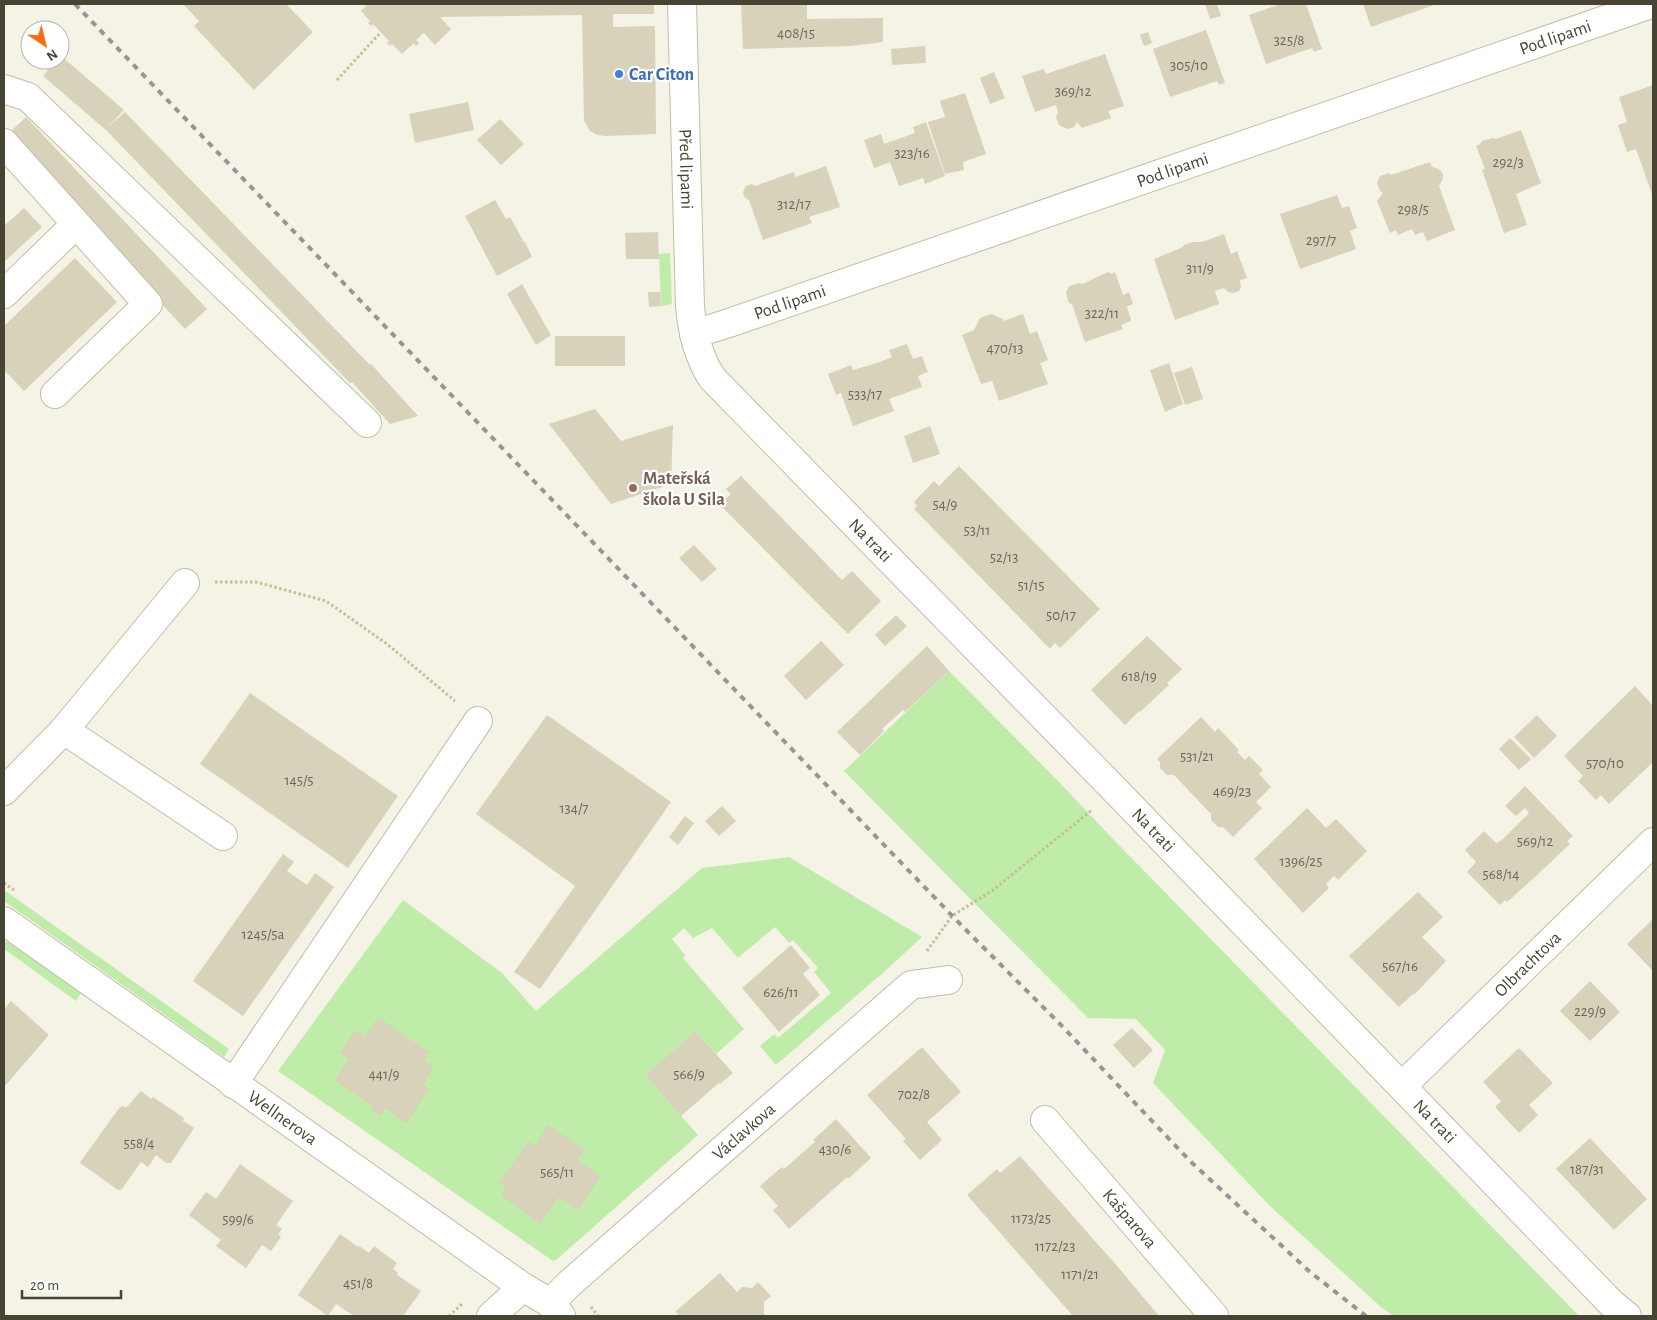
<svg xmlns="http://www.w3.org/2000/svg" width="1657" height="1320" font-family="'Alegreya Sans',sans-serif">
<rect width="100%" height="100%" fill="#f4f3e5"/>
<path fill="#bfeda9" d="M670 253 672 304 661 306 659 254Z
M949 671 1061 784 1113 839 1579 1316H1394L1382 1308 1271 1207 1153 1083 1165 1050 1136 1019 1088 1018 844 771Z
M789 857 922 937 884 972 776 1065 760 1046 774 1034 778 1038 831 993 814 972 818 968 793 940 789 943 775 927 738 958 712 928 693 938 684 928 672 939 685 955 683 958 744 1029 716 1054 695 1031 645 1075 698 1135 556 1260 553 1261 278 1071 403 900 502 973 536 1011 702 868Z
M4 890 229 1049 224 1057 4 901Z
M4 942H9L81 993 76 1001 4 949Z"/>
<path fill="#d7d2b9" d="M183 4H286L313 32 254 90 194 26 199 21Z
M368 4H654V14H613V27L655 26 656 134 606 136 597 135 590 131 584 121 582 15 440 17 451 29 435 45 424 33 416 40 419 43 416 46 414 43 402 54 392 44 390 46 387 43 389 41 373 24 371 26 368 23 370 21 361 11Z
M741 4H807V19L883 18V42L851 46 743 49Z
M1205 4H1217L1221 16 1210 19Z
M1281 4H1306L1322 49 1314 52 1312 48 1266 64 1249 15Z
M1363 4H1437L1371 27Z
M1206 30 1225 83 1219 85 1217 81 1170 97 1153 49Z
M1148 32 1152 43 1144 46 1140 35Z
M925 46 926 63 892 65 891 49Z
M1105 54 1124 106 1108 111 1111 118 1082 128 1077 122 1074 127 1067 129 1059 125 1056 117 1058 113 1056 105 1035 112 1022 76 1044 69 1046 74Z
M60 55 124 110 108 127 125 112 370 365 371 364 418 416 390 424 352 382 350 383 106 130 43 76 56 60H60Z
M994 72 1005 98 990 104 980 78Z
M1653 85V197L1636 149 1627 152 1618 125 1627 122 1619 97Z
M965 93 986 154 963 162 964 170 945 174 928 122 945 117 940 101Z
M468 102 474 130 415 143 409 114Z
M26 117 207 309 185 329 6 136Z
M500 119 524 144 501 165 477 140Z
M926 122 945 176 925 184 923 178 899 186 890 162 874 168 864 140 881 134 884 144 915 133 913 127Z
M1521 130 1541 183 1516 194 1527 225 1504 233 1482 170 1485 169 1476 146 1480 144 1482 141 1493 138 1496 139Z
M1430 162 1432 167 1439 169 1443 174 1442 181 1439 186 1455 230 1427 241 1423 232 1415 235 1412 229 1398 235 1396 230 1390 233 1377 201 1383 193 1380 191 1377 183 1380 176 1389 173 1391 175Z
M826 166 840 207 809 217 812 223 763 240 749 200 745 198 743 192 746 186 752 184 755 186 794 172 795 177Z
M1337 195 1342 208 1349 206 1357 228 1350 231 1356 249 1300 269 1280 214Z
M495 200 506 219 510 217 524 242H525L532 257 497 276 465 216Z
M24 208 42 227 4 262V226Z
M658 232 659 259H626L625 233Z
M1224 234 1231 254 1237 251 1247 278 1240 280 1241 287 1239 291 1234 293 1228 292 1224 288 1215 291 1219 304 1175 320 1154 259 1181 248 1184 245 1193 242H1202Z
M75 258 117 302 24 391 4 370V326Z
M1108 272 1111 274 1115 272 1123 295 1129 292 1133 304 1127 306 1131 321 1121 325 1123 329 1085 342 1072 304 1069 303 1066 293 1069 286 1079 283 1082 284Z
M522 284 551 335 536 345 507 294Z
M648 292H660L661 306 649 307Z
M991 314 1003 319 1004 321 1023 314 1030 334 1037 331 1048 360 1040 363 1048 384 999 401 992 381 981 384 962 335 974 330 980 318Z
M555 336H625V366H555Z
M907 344 913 359 922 356 928 372 918 376 922 387 889 399 894 411 853 426 841 393 836 395 828 374 851 365 853 370 877 363 892 357 889 350Z
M1169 363 1183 404 1165 412 1150 370Z
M1192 367 1203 399 1185 405 1174 373Z
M595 409 621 441 673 425 671 484 611 504 549 424Z
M930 426 940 454 913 463 904 436Z
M959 466 1100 609 1060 648 1055 643 1050 649 914 509 917 506 914 502 934 481 939 486Z
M741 476 842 580 852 571 881 601 848 634 721 506 722 502 731 494 726 489Z
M694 545 717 569 702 582 679 558Z
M896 615 907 626 885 646 875 635Z
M1147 636 1182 669 1167 683 1169 685 1140 712 1139 711 1125 725 1091 690Z
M821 641 844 665 806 700 784 676Z
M927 646 949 671 905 712 903 710 882 729 884 731 860 755 837 732Z
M1635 686 1653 706V762L1609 804 1601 795 1596 800 1578 781 1583 776 1564 756Z
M250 693 398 796 348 868 200 764Z
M547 715 671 802 540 989 514 972 575 886 476 814Z
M1537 715 1557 736 1534 758 1514 737Z
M1201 717 1215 732 1218 728 1239 750 1237 752 1245 760 1249 756 1263 770 1259 774 1271 787 1256 802 1262 808 1233 837 1223 827H1218L1211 820V814L1174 775H1167L1160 768V762L1157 759Z
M1510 738 1531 759 1519 770 1499 749Z
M1525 786 1573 836 1567 841 1570 844 1536 876 1507 902 1505 900 1500 905 1467 872 1476 862 1465 850 1484 831 1496 843 1502 840 1529 813 1525 808 1516 816 1505 806Z
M722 806 736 821 719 836 705 821Z
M1307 808 1326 828 1336 819 1367 851 1338 880 1334 876 1326 884 1329 888 1303 913 1254 859Z
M685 816 694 823 678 845 669 837Z
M283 854 294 862 287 871 307 885 315 873 334 887 243 1016 193 981Z
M1418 892 1443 917 1422 937 1446 961 1414 995 1413 994 1399 1007 1349 956Z
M1653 919V971L1627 944Z
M791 945 810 968 803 974 820 995 779 1032 742 988Z
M1590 981 1620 1012 1590 1041 1560 1011Z
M11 1001 49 1035 4 1087V1007L5 1008Z
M378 1017 429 1052 424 1060 434 1068 423 1084 429 1089 406 1124 386 1108 380 1116 371 1110 373 1107 334 1080 349 1059 340 1053 355 1030 365 1036Z
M1132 1028 1153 1050 1134 1068 1113 1045Z
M695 1031 733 1073 720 1084 719 1083 681 1116 645 1075Z
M922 1047 961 1092 927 1122 942 1140 920 1160 903 1141 906 1139 867 1095Z
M1519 1048 1553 1083 1529 1105 1538 1115 1519 1133 1495 1107 1501 1101 1483 1082Z
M141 1091 151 1099 153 1097 184 1118 183 1121 194 1128 171 1163H166L156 1155 148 1167 141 1162 122 1189 118 1190 80 1163 81 1161 120 1107 124 1106 126 1108Z
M836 1119 871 1158 848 1179 847 1177 789 1229 773 1210 778 1206 760 1186 782 1167 784 1169 815 1142 813 1140Z
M548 1125 585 1150 578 1160 600 1176 579 1210 559 1197 540 1224 501 1195 506 1188 499 1183 528 1141 535 1146Z
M1590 1138 1647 1199 1614 1230 1556 1169Z
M1020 1156 1117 1266 1159 1316H1073L967 1195 997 1169 1000 1173Z
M240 1164 293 1201 276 1225 282 1229 278 1234 281 1237 271 1251 262 1245 246 1268 216 1246 221 1240 189 1215 206 1192 216 1199Z
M340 1234 358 1247 359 1246 369 1253 374 1246 397 1263 393 1269 398 1273 397 1275 421 1291 403 1316H354L336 1304 328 1316 298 1295Z
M720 1273 737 1292 742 1287 752 1288 758 1282 771 1296 764 1302V1311L763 1312 766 1316H680L675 1312Z"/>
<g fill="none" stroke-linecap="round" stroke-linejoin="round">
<g stroke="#c1bea7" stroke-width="30">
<g id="minor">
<path id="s1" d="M682 4 690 306C692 332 698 356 712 378L1116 791 1611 1303 1627 1316"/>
<path d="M4 89 28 97 367 423"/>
<path d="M4 143 148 304 55 394"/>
<path d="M4 294 76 224"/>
<path id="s2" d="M694 334 729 323 1651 4"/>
<path d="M64 730 223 836"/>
<path d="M4 791 64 730 185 583"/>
<path id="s3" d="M4 921 523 1287 550 1303 561 1316"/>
<path d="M233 1084 478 721"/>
<path id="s4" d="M1402 1086 1653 842"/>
<path id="s5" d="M1045 1120 1214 1316"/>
<path id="s6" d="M550 1303 569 1284 911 985 948 980"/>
<path d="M491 1316 523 1287"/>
</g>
</g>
<path stroke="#c4be96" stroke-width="3" stroke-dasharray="2.5 2.5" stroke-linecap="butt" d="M337 80 381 32
M215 582H256L326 601 387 644 455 701
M4 883 14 890
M927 951 952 916 993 890 1092 810
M591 1307 598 1316
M449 1316 463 1303"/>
<use href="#minor" stroke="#fff" stroke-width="28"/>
<path stroke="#969696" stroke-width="4" stroke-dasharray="6 6" stroke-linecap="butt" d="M75 4 962 926 1059 1023 1190 1161 1310 1272 1366 1316"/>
</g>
<circle fill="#3f7fe0" stroke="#fff" stroke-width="2" cx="619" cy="74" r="5"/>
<circle fill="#8d6e63" stroke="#fff" stroke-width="2" cx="633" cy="488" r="5"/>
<g text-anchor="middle" stroke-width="4.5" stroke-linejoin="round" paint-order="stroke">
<g font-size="15" fill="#6c6855">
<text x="796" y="38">408/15</text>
<text x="1289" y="45">325/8</text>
<text x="1189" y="70">305/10</text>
<text x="1073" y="96">369/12</text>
<text x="912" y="158">323/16</text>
<text x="1508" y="167">292/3</text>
<text x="794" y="209">312/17</text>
<text x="1413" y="214">298/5</text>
<text x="1321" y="245">297/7</text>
<text x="1200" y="273">311/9</text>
<text x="1102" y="318">322/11</text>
<text x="1005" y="353">470/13</text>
<text x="865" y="399">533/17</text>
<text x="945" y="509">54/9</text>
<text x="977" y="535">53/11</text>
<text x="1004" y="562">52/13</text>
<text x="1031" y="590">51/15</text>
<text x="1061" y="620">50/17</text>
<text x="1139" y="681">618/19</text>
<text x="1197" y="761">531/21</text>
<text x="1605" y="768">570/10</text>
<text x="299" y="785">145/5</text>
<text x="1232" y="796">469/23</text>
<text x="574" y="813">134/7</text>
<text x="1535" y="846">569/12</text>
<text x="1301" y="866">1396/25</text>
<text x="1501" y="879">568/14</text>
<text x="263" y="939">1245/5a</text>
<text x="1400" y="971">567/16</text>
<text x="781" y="997">626/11</text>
<text x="1590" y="1016">229/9</text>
<text x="384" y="1079">441/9</text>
<text x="689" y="1079">566/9</text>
<text x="914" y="1099">702/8</text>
<text x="139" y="1148">558/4</text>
<text x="835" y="1154">430/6</text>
<text x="1587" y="1174">187/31</text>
<text x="557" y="1177">565/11</text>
<text x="1031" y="1223">1173/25</text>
<text x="238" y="1224">599/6</text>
<text x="1055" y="1251">1172/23</text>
<text x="1080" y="1279">1171/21</text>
<text x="358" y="1288">451/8</text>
</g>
<g font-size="18" fill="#484434" stroke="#fff">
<text dy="6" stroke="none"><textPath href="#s2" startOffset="911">Pod lipami</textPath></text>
<text dy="6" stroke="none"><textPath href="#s1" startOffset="165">Před lipami</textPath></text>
<text dy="6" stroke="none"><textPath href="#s2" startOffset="506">Pod lipami</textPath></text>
<text dy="6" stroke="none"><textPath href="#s2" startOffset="101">Pod lipami</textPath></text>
<text dy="6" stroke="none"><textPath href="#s1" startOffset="605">Na trati</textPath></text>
<text dy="6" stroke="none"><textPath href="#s1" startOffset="1010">Na trati</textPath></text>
<text dy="6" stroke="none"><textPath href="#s4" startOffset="175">Olbrachtova</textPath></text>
<text dy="6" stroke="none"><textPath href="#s3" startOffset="341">Wellnerova</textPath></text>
<text dy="6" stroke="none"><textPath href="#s1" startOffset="1415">Na trati</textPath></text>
<text dy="6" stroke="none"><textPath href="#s6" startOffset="259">Václavkova</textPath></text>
<text dy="6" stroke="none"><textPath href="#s5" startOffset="130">Kašparova</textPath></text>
</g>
<g font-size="18" font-weight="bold" fill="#366cbe" stroke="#fff" text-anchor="start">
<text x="629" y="80">Car Citon</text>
</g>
<g font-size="18" font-weight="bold" fill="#785e54" stroke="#fff" text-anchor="start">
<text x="643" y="484">Mateřská<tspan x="643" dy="21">škola U Sila</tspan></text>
</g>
</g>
<rect width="1657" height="1320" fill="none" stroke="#484434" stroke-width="10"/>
<g transform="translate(45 45) rotate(145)"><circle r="24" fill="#ffffff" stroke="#b6b4ae"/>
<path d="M0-4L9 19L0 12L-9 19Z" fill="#ff6b12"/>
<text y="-8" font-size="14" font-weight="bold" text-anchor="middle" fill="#484434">N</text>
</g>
<path d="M22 1290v8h99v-8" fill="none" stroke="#484434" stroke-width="2.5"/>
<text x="30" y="1290" font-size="15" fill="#484434" stroke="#ffffff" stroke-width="4" paint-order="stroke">20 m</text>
</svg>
